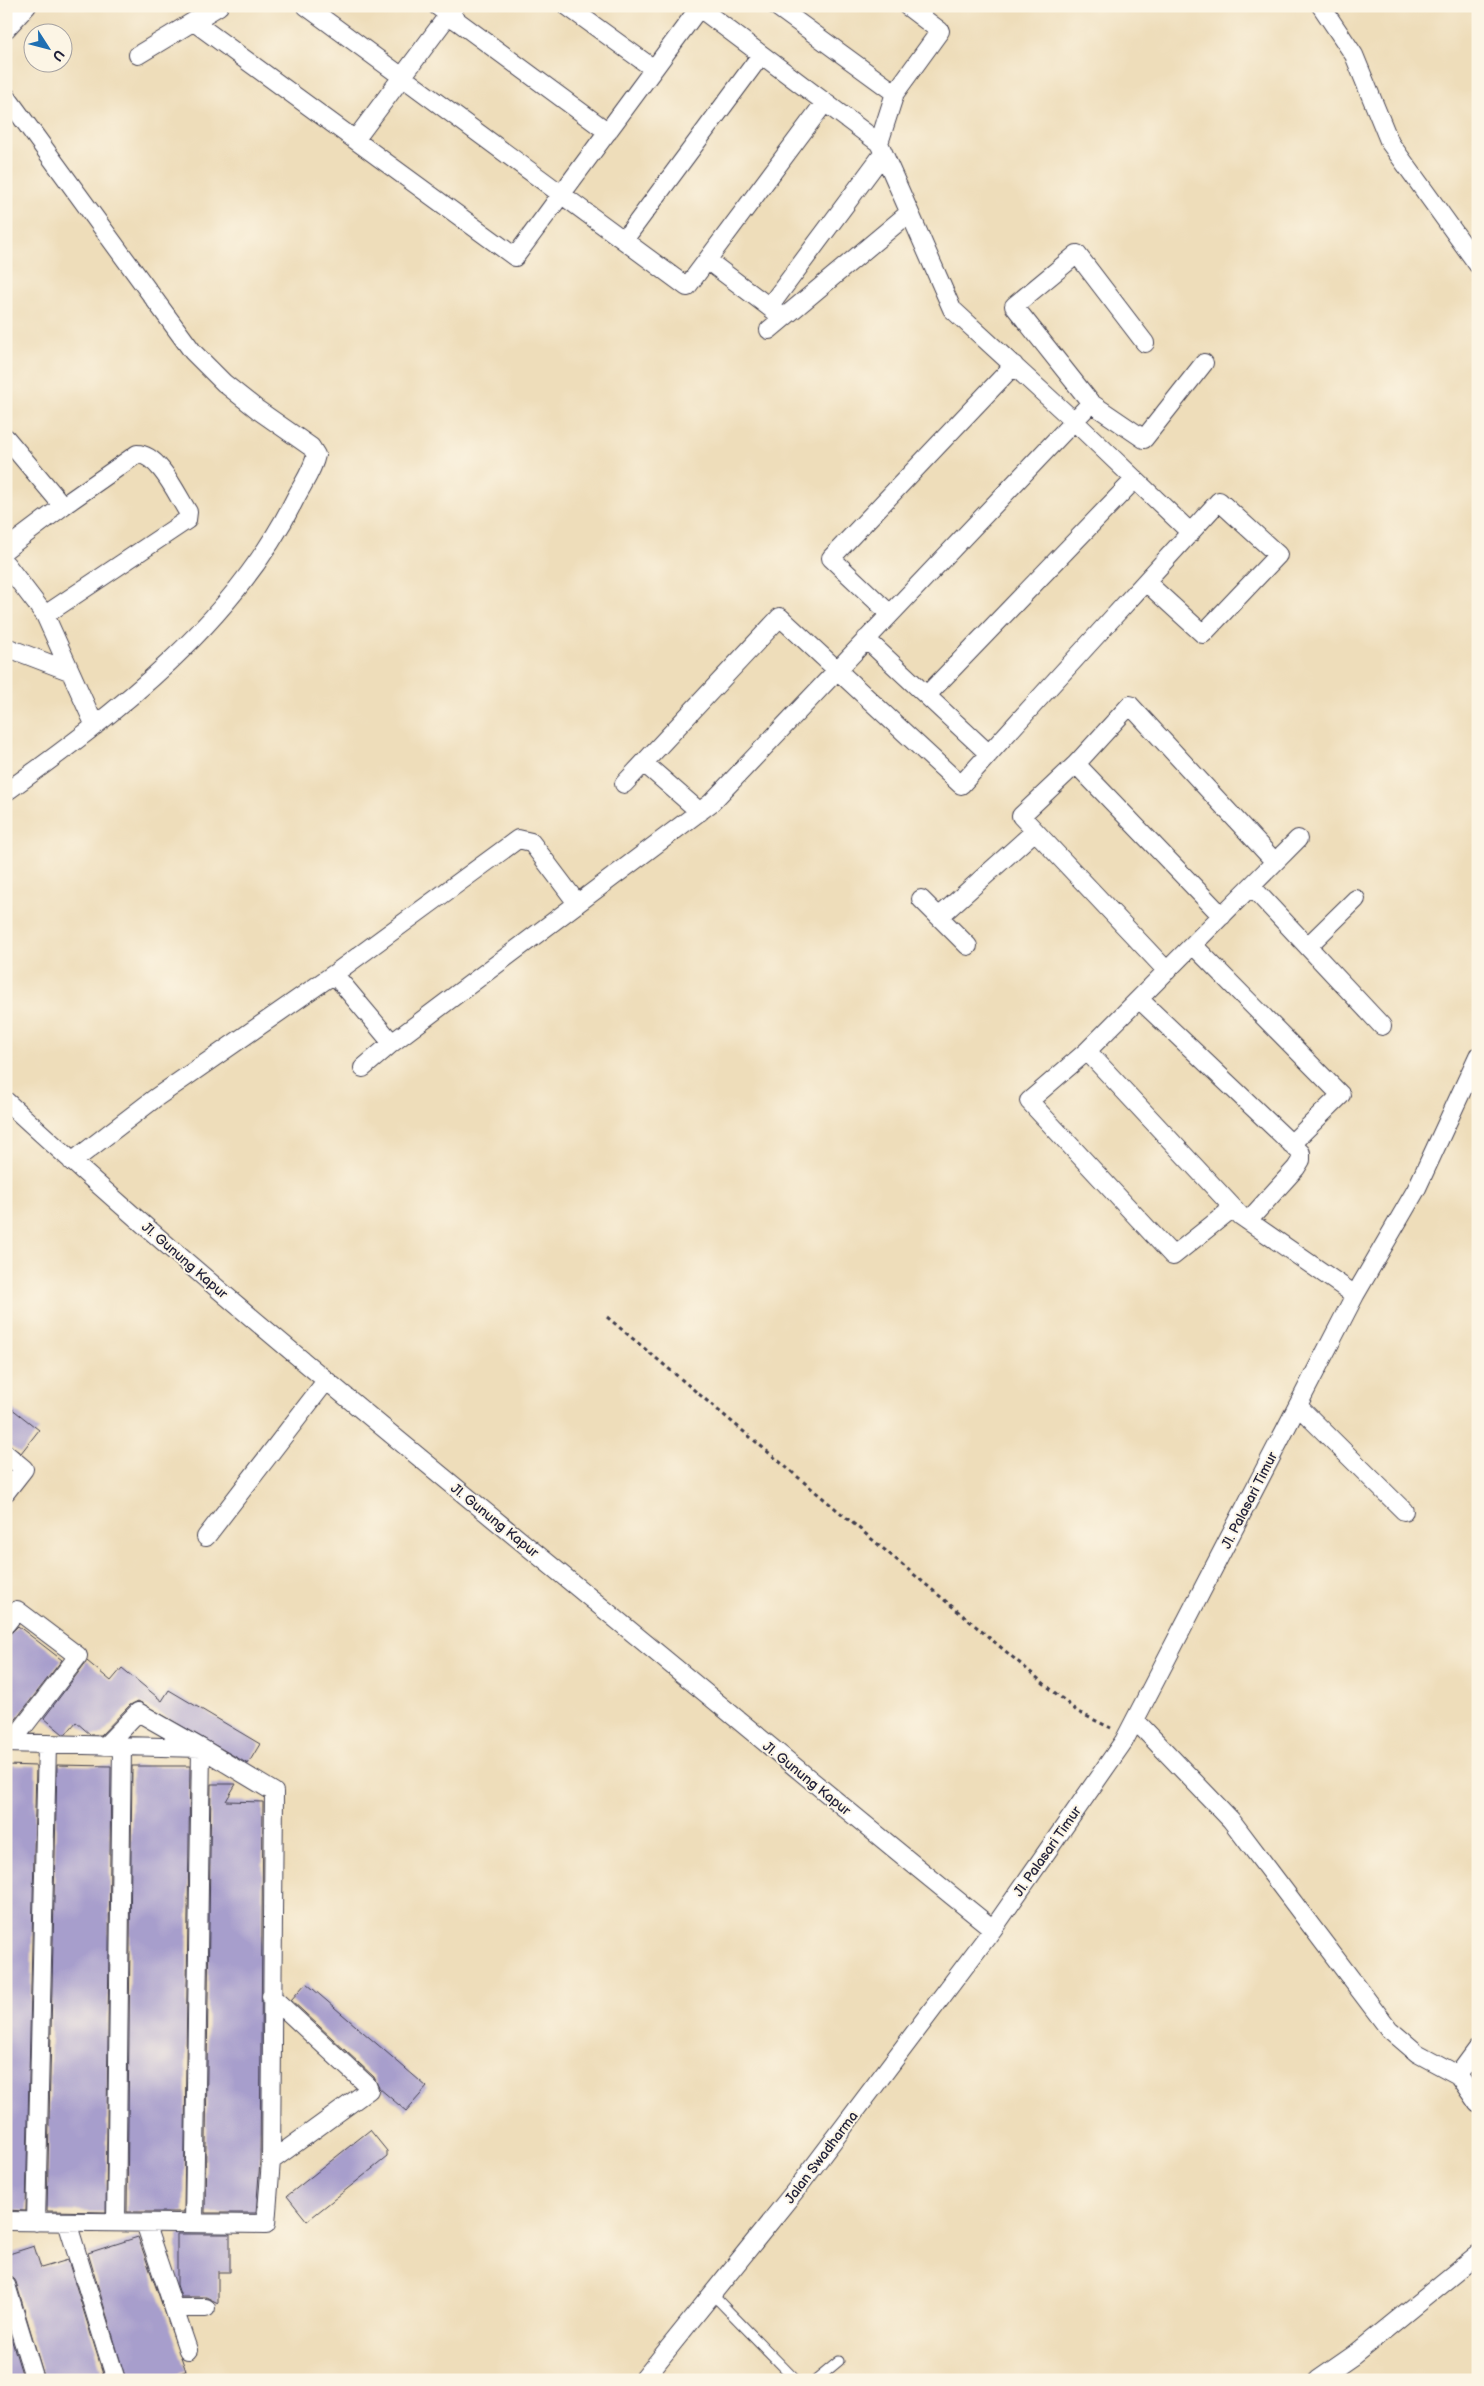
<svg xmlns="http://www.w3.org/2000/svg" width="1484" height="2386" font-family="'Balsamiq Sans',sans-serif">
<rect width="100%" height="100%" fill="#fcf5e5"/>
<filter id="ink" filterUnits="userSpaceOnUse"><feTurbulence type="fractalNoise" baseFrequency=".02" numOctaves="2"/><feDisplacementMap in="SourceGraphic" scale="10" xChannelSelector="R" yChannelSelector="G"/><feConvolveMatrix kernelMatrix="1 2 1 2 8 2 1 2 1" color-interpolation-filters="sRGB"/></filter>
<filter id="wash" filterUnits="userSpaceOnUse"><feTurbulence type="fractalNoise" baseFrequency=".0096" numOctaves="4" result="noise"/><feDisplacementMap in="SourceGraphic" scale="20" xChannelSelector="R" yChannelSelector="G"/><feGaussianBlur stdDeviation="1.12" result="paint"/><feColorMatrix in="noise" values="0 0 0 0 0 0 0 0 0 0 0 0 0 0 0 0 0 1.4 0 .05"/><feComposite in="paint" operator="in"/></filter>
<g filter="url(#wash)">
<rect width="100%" height="100%" fill="#eeddba"/>
<g id="blocks">
<path fill="#a79ecc" d="M6 1404 39 1430 21 1453 6 1444Z
M18 1626 62 1660 6 1732V1634H10Z
M87 1661 111 1681 122 1668 162 1701 169 1690 260 1744 248 1764 138 1701 130 1705 101 1735H91L76 1722 66 1734H63L44 1718Z
M7 1765 36 1766 26 2211 6 2210Z
M57 1765 111 1766 106 2212 47 2211Z
M132 1766H190L184 2212H127Z
M211 1784H236L226 1801 263 1802 260 2161 256 2213H205Z
M306 1983 427 2087 406 2111 379 2088 374 2077 291 2000Z
M370 2130 387 2151V2157L307 2221 287 2196Z
M177 2234H230V2272H218V2303L206 2297H181L177 2285Z
M138 2237 186 2371 158 2380H126L88 2253Z
M34 2246 41 2268 68 2260 105 2380H45L16 2282 13 2277 6 2275V2255Z
M6 2322 24 2380H6Z"/>
</g>
</g>
<g filter="url(#ink)">
<use href="#blocks" fill-opacity="0" stroke="#413e4e" stroke-width="1"/>
<g fill="none" stroke-linecap="round" stroke-linejoin="round">
<g stroke="#413e4e" stroke-width="11">
<path id="lane" d="M712 2294 796 2380
M816 2380 839 2361"/>
</g>
<g stroke="#413e4e" stroke-width="20">
<path id="street" d="M306 6 687 287 825 102
M437 6 608 132
M567 6 654 69
M697 6 879 143 952 309 1074 421 1191 533
M776 6 895 93
M1321 6 1354 55 1390 143 1478 265
M194 22 515 257 699 8
M6 29 27 6
M138 55 219 6
M6 96 193 352 224 383 258 410 311 447 316 455C313 470 302 485 295 499 233 624 117 712 6 792
M355 140 455 6
M879 143 895 93 940 31 907 6
M624 240 761 55
M707 260 777 313
M769 307 883 154
M769 330 909 213
M1145 343 1077 254 1014 306 1091 403 1144 439 1204 363
M6 438 63 506 137 454C159 454 177 495 188 512L187 520 45 615 95 726
M6 549 63 506
M6 564 45 615
M890 614 831 558 1014 365
M866 639 989 754
M6 647 69 671
M927 695 1135 479
M644 763 700 812
M1076 764 1222 916
M624 784 780 617 961 785C1046 690 1133 596 1219 501L1278 555 1203 634 1146 582
M1298 839 1087 1051 1241 1216 1355 1295
M1251 886 1382 1026
M921 899 968 946
M939 917 1035 831
M1193 945 1341 1095 1291 1144
M1308 946 1356 899
M1167 971 1021 816 1076 764 1130 705 1275 862
M334 974 392 1043
M1139 999 1301 1153V1160L1296 1168 1248 1221
M1087 1051 1029 1101 1173 1256 1233 1208
M363 1068 392 1043 711 803 1091 403
M6 1101C192 1273 388 1432 583 1592 720 1704 855 1818 993 1929
M72 1162 154 1099 334 974 518 839 531 842 577 903
M1298 1406 1404 1511
M6 1454 24 1469 6 1492
M206 1537 326 1381
M6 1624 17 1610 78 1656 11 1743
M1135 1720 1231 1820 1389 2029 1417 2053 1458 2075 1478 2104
M6 1743 201 1748 274 1792 271 2161 266 2224 6 2221
M105 1746 138 1712 201 1748 194 2223
M1458 2075 1478 2048
M271 2161 369 2090 367 2085 271 1996
M36 2222 47 1744
M67 2222 116 2380
M116 2222 122 1746
M145 2223 188 2350
M6 2285 35 2380
M174 2308H206
M643 2380 799 2186 993 1929 1124 1741 1355 1295 1416 1190 1478 1056
M1318 2380 1354 2355 1478 2254"/>
</g>
<path stroke="#413e4e" stroke-width="3" stroke-dasharray="4 4" stroke-linecap="butt" d="M607 1317 1078 1712 1111 1728"/>
<use href="#lane" stroke="#fff" stroke-width="9"/>
<use href="#street" stroke="#fff" stroke-width="18"/>
</g>
</g>
<g text-anchor="middle" stroke-width="4" stroke-linejoin="round" paint-order="stroke">
<g font-size="14" fill="#22223b" stroke="#fcf5e5">
<text transform="translate(185 1260) rotate(41)" y="5">Jl. Gunung Kapur</text>
<text transform="translate(1249 1500) rotate(-63)" y="5">Jl. Palasari Timur</text>
<text transform="translate(495 1520) rotate(39)" y="5">Jl. Gunung Kapur</text>
<text transform="translate(807 1778) rotate(39)" y="5">Jl. Gunung Kapur</text>
<text transform="translate(1047 1851) rotate(-55)" y="5">Jl. Palasari Timur</text>
<text transform="translate(821 2157) rotate(-53)" y="5">Jalan Swadharma</text>
</g>
</g>
<rect width="1484" height="2386" fill="none" stroke="#fcf5e5" stroke-width="25"/>
<g transform="translate(48 48) rotate(126)"><circle r="24" fill="#fcf5e5" stroke="#a5a1a1"/>
<path d="M0-4L9 19L0 12L-9 19Z" fill="#1f6fb2"/>
<text y="-8" font-size="14" font-weight="bold" text-anchor="middle" fill="#22223b">U</text>
</g>
</svg>
